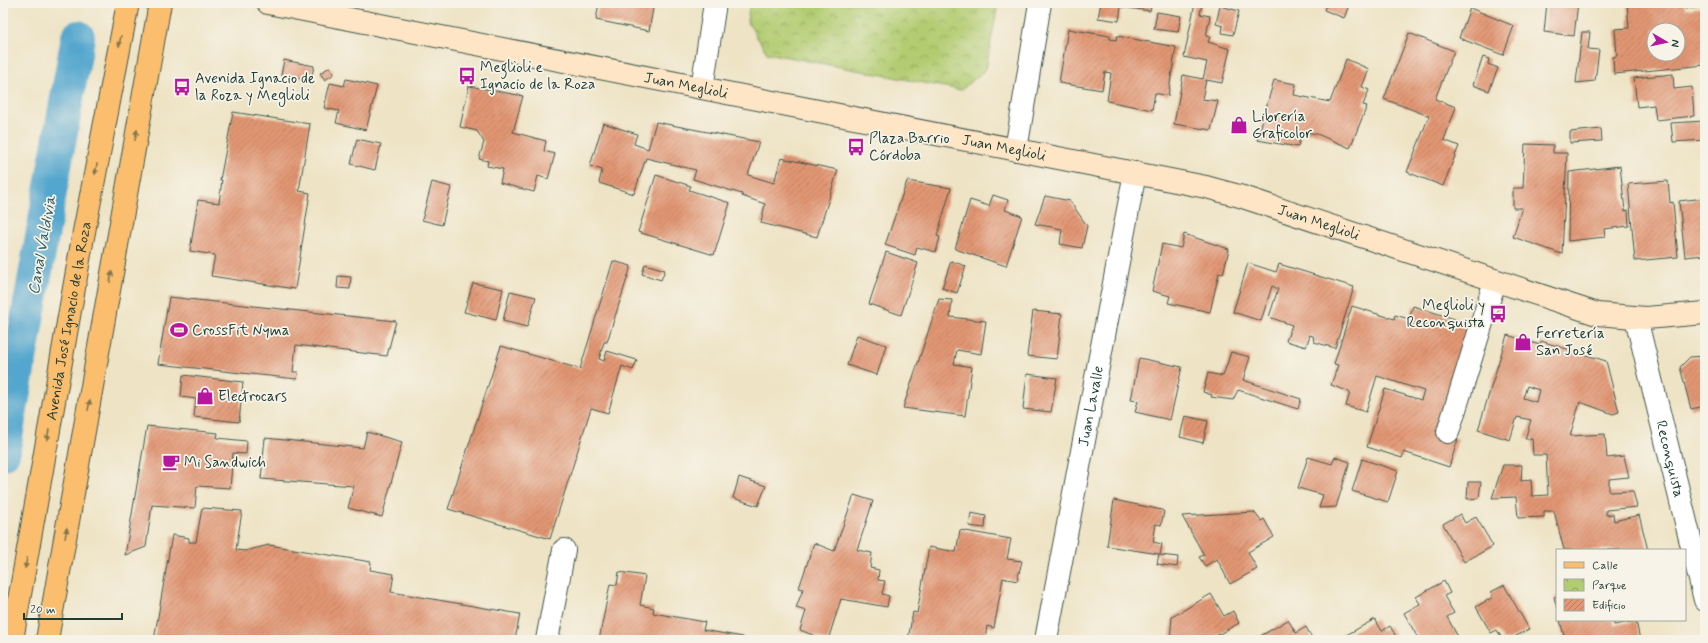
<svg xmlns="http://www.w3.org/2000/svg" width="1708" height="643" font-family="Mynerve,sans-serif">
<defs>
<pattern id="park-crowns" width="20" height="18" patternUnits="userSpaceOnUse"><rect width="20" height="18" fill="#b2cc71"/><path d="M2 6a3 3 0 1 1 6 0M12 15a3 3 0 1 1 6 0" fill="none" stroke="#90a75e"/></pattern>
<pattern id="building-hatch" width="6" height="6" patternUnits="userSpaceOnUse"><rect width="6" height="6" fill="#e29673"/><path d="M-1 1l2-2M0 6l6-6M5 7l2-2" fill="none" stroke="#b77c5f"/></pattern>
</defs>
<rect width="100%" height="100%" fill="#f7f3e8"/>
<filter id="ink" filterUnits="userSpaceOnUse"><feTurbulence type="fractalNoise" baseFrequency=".025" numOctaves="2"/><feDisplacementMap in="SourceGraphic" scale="8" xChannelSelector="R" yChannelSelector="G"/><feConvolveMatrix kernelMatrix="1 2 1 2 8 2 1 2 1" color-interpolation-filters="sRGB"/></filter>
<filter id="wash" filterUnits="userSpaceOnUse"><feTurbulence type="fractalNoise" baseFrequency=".012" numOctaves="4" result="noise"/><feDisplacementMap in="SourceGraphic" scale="16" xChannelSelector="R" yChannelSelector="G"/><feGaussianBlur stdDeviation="0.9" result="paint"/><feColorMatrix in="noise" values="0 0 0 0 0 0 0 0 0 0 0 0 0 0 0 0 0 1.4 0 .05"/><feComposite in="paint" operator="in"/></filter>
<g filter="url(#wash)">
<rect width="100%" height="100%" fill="#eee3c5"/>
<path fill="url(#park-crowns)" stroke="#688452" d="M750 3H998L986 69 961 90 767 53 747 21Z"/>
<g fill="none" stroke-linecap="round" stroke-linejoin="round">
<path stroke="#53a6ce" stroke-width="34" d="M3 453 78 37"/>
</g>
<g id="blocks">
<path fill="url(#building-hatch)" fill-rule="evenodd" d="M599 3H654L649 31 596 20Z
M1101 3H1152L1150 11 1121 7 1119 21 1098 18Z
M1195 3 1202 5 1200 14 1210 16 1206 36 1210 37 1208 42 1230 49 1222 83 1206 80 1202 99 1218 101 1211 130 1174 124 1183 75 1203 79 1207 62 1184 57Z
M1327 3H1350L1344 18 1324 10Z
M1547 3H1578L1574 36 1544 32Z
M1627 3H1684L1685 9 1705 7V65L1614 74 1613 57 1617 56 1615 29 1629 28ZM1654 30H1678V54H1654Z
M1220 6 1239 11 1233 35 1222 33 1223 26 1216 24Z
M1470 8 1514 26 1503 55 1459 38Z
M1157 12 1181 16 1178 32 1154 29Z
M1068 29 1110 36V39L1116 40 1117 36 1176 47 1168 96 1155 93 1152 110 1107 101 1111 73 1105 72 1102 90 1059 83Z
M1582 32H1590L1588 49 1599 50 1595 81 1576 83Z
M1409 33 1454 51 1435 99 1456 107 1444 140 1459 146 1443 186 1407 172 1429 116 1384 99Z
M1483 57 1489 59 1488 64 1498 68 1489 91 1473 85Z
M1346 59 1369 69 1362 87 1369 90 1363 105 1367 106 1350 148 1317 134 1302 131 1298 147 1257 140 1274 80 1296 84 1294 95 1330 102Z
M284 60 314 66 311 80 281 75Z
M330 67 334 74 325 80 320 73Z
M1673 74 1674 89 1692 87 1694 116 1656 120 1654 105 1637 107 1634 78Z
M346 79 377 86 366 130 336 123 339 111 324 108 330 83 344 86Z
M469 86 523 96 513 132 546 141 544 151 555 154 548 179 538 176 534 192 500 183 503 169 487 166 488 161 479 159 484 142 477 131 460 127Z
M233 112 310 124 299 191 310 193 295 289 211 276 215 255 190 251 198 200 219 203 222 180H220Z
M1705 121V140L1673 142 1671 123Z
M656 122 759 142 748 175 774 183 781 158 838 170 817 237 761 223 765 204 742 196V194L693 179 696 170 646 158 634 194 599 183 602 170 590 166 603 123 637 134 634 144 648 149Z
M1601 129 1602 141 1570 143V132Z
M357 139 381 144 375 170 351 164Z
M1525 144 1553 145V153H1567L1562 254 1513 237 1522 208H1513V188H1523Z
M1620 166 1625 211 1628 210 1629 226 1604 229 1605 237 1568 241 1569 172Z
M656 175 691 186 689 190 730 203 714 255 638 232Z
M907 181 951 188 937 236 940 237 936 252 917 247 915 255 885 245Z
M1668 181 1670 203 1673 202 1678 257 1635 261 1628 184Z
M432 182 451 187 442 225 422 220Z
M993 195 1008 200 1005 210 1022 216 1006 266 955 249 970 200 989 206Z
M1045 196 1070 201 1087 226 1082 248 1060 244 1062 229 1035 224Z
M1705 198V255L1685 257 1679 201Z
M1184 234 1229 249 1223 274 1219 273 1210 312 1168 303 1170 296 1152 291 1162 244 1181 248Z
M886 252 918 263 901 315 869 304Z
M613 261 631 266 607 342H604L599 359 604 361 607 351 637 360 633 370 622 366 608 413 591 408 550 539 448 509 501 346 580 369Z
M951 261 966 266 957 293 942 288Z
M1248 263 1276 272 1279 264 1354 287 1335 348 1314 342 1313 336 1310 335 1306 347 1286 341 1292 325 1269 317 1278 289 1272 286 1261 321 1233 312Z
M645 264 665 270 661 280 642 274Z
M338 276 351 277 350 289 337 288Z
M473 283 503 289 496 320 464 312Z
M510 291 536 297 527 327 503 321Z
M169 297 300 311 396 321 387 356 296 345 293 372H298L297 379 158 364Z
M939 299 952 300 950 317 986 321 981 354 957 350 954 364 972 367 965 416 903 408Z
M1352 306 1394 319 1395 315 1409 319 1413 306 1471 324 1436 432 1458 439 1449 467 1404 452 1402 458 1367 447 1385 389 1421 400 1424 391 1377 376 1366 412 1346 406 1350 392 1331 385 1338 365 1334 364Z
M1033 311 1062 314 1057 359 1027 356Z
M857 335 886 345 877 375 847 365Z
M1507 335 1540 345 1541 341 1606 361 1619 412 1613 414 1580 402 1570 436 1605 434 1607 458 1624 456 1629 477 1609 479V492L1633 491 1637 507 1606 510V515L1613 514 1614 521 1639 515 1648 550H1564L1554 511H1544V517L1518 518 1516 497 1492 498 1503 465H1522L1521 481 1531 480 1532 496 1548 495 1546 455H1533L1532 438 1525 439 1531 420 1517 417 1510 440 1478 430ZM1527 386 1539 390 1536 402 1523 398Z
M1231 352 1250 357 1243 380 1301 399 1298 409 1238 390 1233 400 1211 397 1212 395 1203 392 1208 373 1223 376Z
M1705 356V406L1691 409 1680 367 1690 357Z
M1139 358 1182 367 1170 420 1135 412 1138 401 1131 400Z
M1027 374 1057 378 1051 412 1023 409Z
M183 375 243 382 239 422 194 417 196 399 181 397Z
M1185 416 1208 421 1203 443 1180 437Z
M147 426 218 433 217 438 247 441 246 454 233 453 230 488 197 486 195 508 152 505 146 547 125 555Z
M367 432 402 442 382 517 348 508 354 486 261 479 265 438 363 448Z
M1308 457 1332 464 1335 457 1350 462 1336 507 1319 508 1323 495 1298 488Z
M1362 459 1398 471 1388 502 1352 491Z
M739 477 766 486 758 506 733 498Z
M1468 482H1481L1479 498 1467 499Z
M854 495 873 501 857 550 872 553 870 568 879 570 878 580 885 581 882 594 889 596 887 607 841 599 828 640H825L800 630 806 611 796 608 803 589 799 588 814 543 834 551Z
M1114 500 1162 510 1164 512 1161 525 1156 524 1153 542 1162 544 1160 555 1178 557 1177 567 1157 564 1159 554 1107 546Z
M202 508 242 511 236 550 245 551 269 545 371 562 370 570 394 574 391 592 520 614 515 640H154L172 535 189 538V542H196Z
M1254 512 1261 521 1264 519 1274 537 1248 552 1257 569 1230 584 1217 559 1205 566 1199 557 1204 555 1182 516Z
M971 513 986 516 985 528 969 526Z
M1460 514 1465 523 1476 517 1493 546 1464 562 1443 524Z
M960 530 1011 539 1007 559 1022 561 1017 581 1003 578 994 628 987 626 985 640H908L913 612 917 613 929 547 956 552Z
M619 572 645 576 640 605 654 608 653 613 705 622 703 630 743 637V640H599L610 584 617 585Z
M1444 581 1450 593 1444 596 1454 613 1447 617 1457 635 1449 640H1428L1426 637 1419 640 1404 613 1420 604 1416 597Z
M1504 585 1529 629 1509 640H1503L1497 630 1491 633 1476 607 1493 597 1491 592Z
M1211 594 1224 616 1233 611 1239 623 1209 640H1170L1172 617Z
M1557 596V608L1554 597Z
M1375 619 1382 631 1390 626 1396 636 1390 640H1342L1341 638Z
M1288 620 1296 633 1306 627 1312 638 1308 640H1258L1257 638Z
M1560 620H1613L1614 625 1636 621 1640 640H1565Z"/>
</g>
</g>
<g filter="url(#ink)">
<use href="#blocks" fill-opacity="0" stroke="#3e564a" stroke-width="1"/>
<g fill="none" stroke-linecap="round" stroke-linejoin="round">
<g stroke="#3e564a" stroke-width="24">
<g id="street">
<path d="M702 88 715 3"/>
<path d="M1016 150 1040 3"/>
<path id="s1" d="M1636 318 1705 600"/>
<path d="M1448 432 1495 281"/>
<path d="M547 640 564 550"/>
<path id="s2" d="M1046 640 1135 173"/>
</g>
</g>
<g stroke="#3e564a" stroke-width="24">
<g id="secondary">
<path id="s3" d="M268 3 1206 187 1243 197 1597 314 1646 318 1705 313"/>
</g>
</g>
<g stroke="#3e564a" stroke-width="24">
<g id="primary">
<path id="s4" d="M12 640 83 237 128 3"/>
<path d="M47 640 160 3"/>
</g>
</g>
<use href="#street" stroke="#fff" stroke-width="22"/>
<use href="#secondary" stroke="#fde5c5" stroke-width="22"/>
<use href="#primary" stroke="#fbbe6e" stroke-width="22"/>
</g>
<defs><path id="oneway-solid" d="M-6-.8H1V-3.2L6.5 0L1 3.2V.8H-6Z"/></defs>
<g fill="#82774e">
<use href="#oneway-solid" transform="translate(120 41) rotate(101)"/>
<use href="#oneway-solid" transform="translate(136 135) rotate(-79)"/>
<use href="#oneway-solid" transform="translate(96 169) rotate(101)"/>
<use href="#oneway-solid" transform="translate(111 277) rotate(-80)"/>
<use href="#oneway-solid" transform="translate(89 405) rotate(-80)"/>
<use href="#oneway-solid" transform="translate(48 435) rotate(100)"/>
<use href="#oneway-solid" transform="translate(66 533) rotate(-80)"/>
<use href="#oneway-solid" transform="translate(26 563) rotate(100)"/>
</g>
</g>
<defs>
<g id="bus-bare" transform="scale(1.38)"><path d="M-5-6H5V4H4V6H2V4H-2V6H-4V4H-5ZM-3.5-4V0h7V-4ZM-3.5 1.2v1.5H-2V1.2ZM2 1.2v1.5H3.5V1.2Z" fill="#b5179e" stroke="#f7f3e8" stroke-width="2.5" paint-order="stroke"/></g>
<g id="shop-bare" transform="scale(1.38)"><path d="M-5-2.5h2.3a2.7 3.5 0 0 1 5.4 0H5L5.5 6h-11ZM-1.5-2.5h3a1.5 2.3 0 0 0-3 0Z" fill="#b5179e" stroke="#f7f3e8" stroke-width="2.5" paint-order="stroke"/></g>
<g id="stadium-bare" transform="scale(1.38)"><path d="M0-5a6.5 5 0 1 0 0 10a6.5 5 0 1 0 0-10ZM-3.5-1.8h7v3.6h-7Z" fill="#b5179e" stroke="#f7f3e8" stroke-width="2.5" paint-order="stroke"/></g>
<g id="cafe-bare" transform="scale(1.38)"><path d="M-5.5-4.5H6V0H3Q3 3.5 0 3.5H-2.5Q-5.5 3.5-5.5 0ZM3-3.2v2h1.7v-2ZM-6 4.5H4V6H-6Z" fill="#b5179e" stroke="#f7f3e8" stroke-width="2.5" paint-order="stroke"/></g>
</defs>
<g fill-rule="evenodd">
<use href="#bus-bare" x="467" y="76"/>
<use href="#bus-bare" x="182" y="87"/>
<use href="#shop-bare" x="1239" y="125"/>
<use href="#bus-bare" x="856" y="147"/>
<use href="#bus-bare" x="1498" y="314"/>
<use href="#stadium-bare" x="179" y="330"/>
<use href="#shop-bare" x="1523" y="342"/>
<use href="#shop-bare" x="205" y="396"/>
<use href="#cafe-bare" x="171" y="462"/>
</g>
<g text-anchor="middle" stroke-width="3.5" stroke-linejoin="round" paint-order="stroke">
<g font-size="15" fill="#1f3d34" stroke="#f7f3e8" text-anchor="start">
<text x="480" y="72">Meglioli e<tspan x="480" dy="17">Ignacio de la Roza</tspan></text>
<text x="195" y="83">Avenida Ignacio de<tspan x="195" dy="17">la Roza y Meglioli</tspan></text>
<text x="1252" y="121">Librería<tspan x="1252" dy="17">Graficolor</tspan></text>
<text x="869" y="143">Plaza Barrio<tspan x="869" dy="17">Córdoba</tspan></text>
<text x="1485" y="310" text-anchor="end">Meglioli y<tspan x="1485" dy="17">Reconquista</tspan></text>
<text x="192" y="335">CrossFit Nyma</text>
<text x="1536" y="338">Ferretería<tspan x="1536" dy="17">San José</tspan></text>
<text x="218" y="401">Electrocars</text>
<text x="184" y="467">Mi Sandwich</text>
</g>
<g font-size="15" fill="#1f3d34" stroke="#f7f3e8">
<text dy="5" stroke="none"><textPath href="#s3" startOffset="426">Juan Meglioli</textPath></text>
<text dy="5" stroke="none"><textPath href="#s3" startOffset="750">Juan Meglioli</textPath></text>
<text dy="5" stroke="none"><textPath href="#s3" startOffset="1074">Juan Meglioli</textPath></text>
<text dy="5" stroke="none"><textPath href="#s4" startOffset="324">Avenida José Ignacio de la Roza</textPath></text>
<text dy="5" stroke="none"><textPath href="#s2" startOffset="238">Juan Lavalle</textPath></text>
<text dy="5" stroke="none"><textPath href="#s1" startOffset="145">Reconquista</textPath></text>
</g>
<g font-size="16" font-style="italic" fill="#2f5c62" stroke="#f7f3e8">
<text transform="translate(41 245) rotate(-80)" y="6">Canal Valdivia</text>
</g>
</g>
<rect width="1708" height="643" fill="none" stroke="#f7f3e8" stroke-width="16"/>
<rect x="1556" y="549" width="130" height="72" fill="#f7f3e8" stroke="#a1aaa0"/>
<rect x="1564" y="562" width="20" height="6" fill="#fbbe6e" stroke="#a1aaa0"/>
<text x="1592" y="569" font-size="12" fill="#1f3d34">Calle</text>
<rect x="1564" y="579" width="20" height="12" fill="url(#park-crowns)" stroke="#a1aaa0"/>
<text x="1592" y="589" font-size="12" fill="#1f3d34">Parque</text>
<rect x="1564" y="599" width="20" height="12" fill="url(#building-hatch)" stroke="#a1aaa0"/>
<text x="1592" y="609" font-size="12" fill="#1f3d34">Edificio</text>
<g transform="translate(1666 42) rotate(99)"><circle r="19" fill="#f7f3e8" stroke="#a1aaa0"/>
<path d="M0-3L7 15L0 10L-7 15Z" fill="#b5179e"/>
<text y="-6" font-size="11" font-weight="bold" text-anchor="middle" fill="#1f3d34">N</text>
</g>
<path d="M24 613v6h98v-6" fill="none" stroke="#1f3d34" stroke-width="2"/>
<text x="30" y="613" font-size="12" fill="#1f3d34" stroke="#f7f3e8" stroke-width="3" paint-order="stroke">20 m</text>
</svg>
